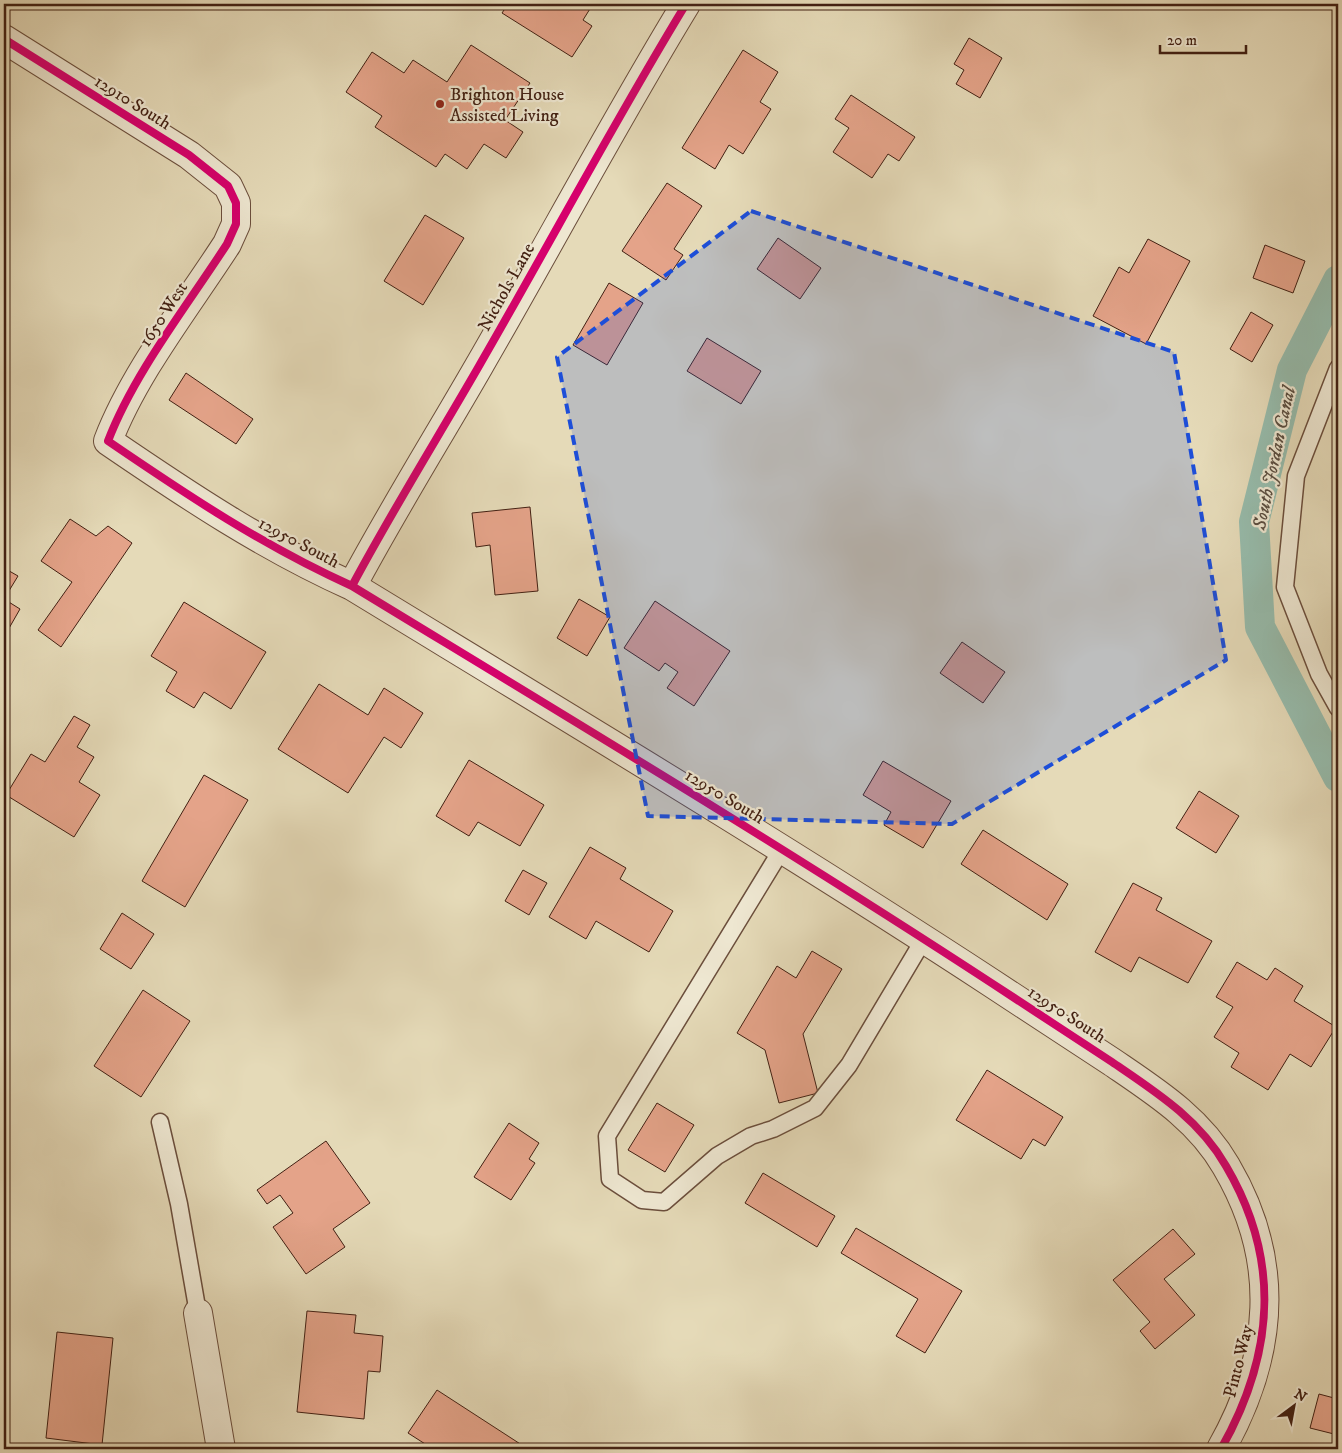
<svg xmlns="http://www.w3.org/2000/svg" width="1342" height="1453" font-family="'IM FELL DW Pica',serif">
<rect width="100%" height="100%" fill="#e5dab8"/>
<filter id="stains"><feTurbulence type="fractalNoise" baseFrequency=".004" numOctaves="4"/><feColorMatrix values="0 0 0 0 .2 0 0 0 0 .09 0 0 0 0 .02 0 0 0 .5 -.17"/></filter>
<radialGradient id="worn" r=".72"><stop offset=".6" stop-color="#630" stop-opacity="0"/><stop offset="1" stop-color="#630" stop-opacity=".3"/></radialGradient>
<g fill="none" stroke-linecap="round" stroke-linejoin="round">
<path stroke="#96bbab" stroke-width="30" d="M1338 280 1292 370 1254 522 1260 627 1338 777"/>
</g>
<path fill="#e4a389" stroke="#422013" d="M508 4H593L583 20 592 26 572 57 502 13Z
M969 38 1002 58 980 98 956 84 964 70 954 64Z
M471 45 530 83 505 120 523 132 506 158 484 144 467 169 445 154 436 167 375 127 382 116 346 92 372 52 404 73 413 60 447 82Z
M743 50 778 72 760 102 771 109 743 154 729 145 715 169 682 148Z
M851 95 915 137 899 161 888 154 872 178 833 152 849 128 835 119Z
M667 183 702 206 674 249 683 255 666 280 622 251Z
M425 215 464 238 423 305 384 281Z
M778 238 821 268 800 299 757 269Z
M1148 239 1190 261 1146 344 1093 316 1119 267 1129 273Z
M1265 245 1305 261 1293 293 1253 278Z
M609 283 643 303 607 365 573 345Z
M1251 312 1273 325 1252 362 1230 349Z
M707 338 761 371 741 404 687 371Z
M186 373 253 419 236 444 169 400Z
M530 507 538 591 495 595 490 545 476 547 472 513Z
M70 519 96 536 108 526 132 543 61 647 38 630 72 582 41 561Z
M4 568 18 576 4 599 20 609 4 637Z
M579 599 610 617 587 656 557 638Z
M655 601 730 651 694 706 667 688 678 672 665 663 659 671 624 648Z
M184 602 266 652 231 709 204 692 194 708 166 691 177 672 151 656Z
M962 642 1005 672 983 703 940 673Z
M319 684 368 715 384 688 423 713 401 748 384 737 348 793 278 749Z
M74 716 90 725 77 747 94 757 79 782 100 795 74 837 6 795 31 754 45 762Z
M469 760 544 805 520 846 478 822 469 836 436 816Z
M883 761 951 801 923 848 884 825 891 812 863 795Z
M204 775 248 800 185 907 142 881Z
M1199 791 1239 816 1216 853 1176 828Z
M983 830 1068 884 1047 920 961 864Z
M590 847 626 868 620 879 673 911 649 952 596 921 586 939 549 917Z
M523 870 547 883 529 915 505 901Z
M1133 883 1162 898 1156 910 1212 941 1188 983 1139 957 1131 972 1095 952Z
M122 913 154 934 131 969 100 949Z
M812 951 842 969 803 1034 818 1093 779 1103 765 1050 737 1033 777 966 796 978Z
M1237 962 1267 980 1275 968 1303 986 1294 1001 1336 1027 1311 1067 1290 1054 1268 1090 1231 1067 1239 1053 1214 1037 1233 1007 1216 997Z
M143 990 190 1021 141 1097 94 1066Z
M987 1070 1063 1117 1045 1146 1033 1139 1021 1159 956 1120Z
M657 1103 694 1125 665 1172 628 1150Z
M509 1123 539 1143 529 1159 535 1163 511 1200 474 1177Z
M326 1141 370 1203 333 1229 345 1247 306 1274 273 1227 293 1213 280 1195 267 1204 257 1190Z
M763 1173 835 1216 817 1247 745 1203Z
M856 1228 962 1291 925 1353 896 1336 918 1299 841 1253Z
M1173 1229 1195 1254 1164 1279 1195 1315 1155 1349 1140 1331 1150 1322 1113 1280Z
M307 1311 356 1315 354 1333 383 1336 380 1372 368 1371 364 1419 297 1412Z
M57 1332 113 1338 102 1445 46 1438Z
M1338 1380V1435L1310 1428 1319 1394 1334 1398Z
M437 1390 528 1449H433L408 1433Z"/>
<g fill="none" stroke-linecap="round" stroke-linejoin="round">
<g stroke="#6b4e3c" stroke-width="19">
<path id="service" d="M1338 368 1296 476 1285 587 1319 674 1338 708
M782 849 607 1136 610 1179 642 1200 664 1202 717 1156 751 1136 773 1129 815 1108 849 1065 924 939
M160 1122 179 1204 198 1313"/>
</g>
<g stroke="#6b4e3c" stroke-width="30">
<path id="minor" d="M4 39 189 155 228 186 236 203V224L227 244C187 306 134 373 108 441 187 495 265 547 352 586 567 717 782 846 993 984 1032 1010 1073 1036 1112 1062 1156 1092 1199 1119 1226 1166 1282 1261 1274 1355 1221 1449
M352 586C392 511 437 439 479 366 549 245 614 122 686 4
M198 1313 221 1449"/>
</g>
<use href="#service" stroke="#eee7d1" stroke-width="16"/>
<use href="#minor" stroke="#eee7d1" stroke-width="28"/>
<g stroke="#eee7d1" stroke-width="11">
<path id="cycleway" d="M4 39 189 155 228 186 236 203V224L227 244C187 306 134 373 108 441 187 495 265 547 352 586 567 717 782 846 993 984 1032 1010 1073 1036 1112 1062 1156 1092 1199 1119 1226 1166 1282 1261 1274 1355 1221 1449
M352 586C392 511 437 439 479 366 549 245 614 122 686 4"/>
</g>
<use href="#cycleway" stroke="#d6006c" stroke-width="8"/>
</g>
<path fill="#1d4ed8" fill-opacity="0.2" stroke="#1d4ed8" stroke-width="4" stroke-dasharray="10 6" stroke-linejoin="round" d="M751 211 1174 352 1226 660 952 824 648 816 557 357Z"/>
<circle fill="#8f2418" stroke="#eee7d1" stroke-width="2" cx="440" cy="104" r="5"/>
<g text-anchor="middle" stroke-width="4.5" stroke-linejoin="round" paint-order="stroke">
<g font-size="18" fill="#422013" stroke="#eee7d1" text-anchor="start">
<text x="450" y="100">Brighton House<tspan x="450" dy="21">Assisted Living</tspan></text>
</g>
<g font-size="18" fill="#422013" stroke="#eee7d1">
<text transform="translate(133 102) rotate(32)" y="6">12910 South</text>
<text transform="translate(506 287) rotate(-61)" y="6">Nichols Lane</text>
<text transform="translate(163 314) rotate(-57)" y="6">1650 West</text>
<text transform="translate(299 542) rotate(28)" y="6">12950 South</text>
<text transform="translate(725 796) rotate(31)" y="6">12950 South</text>
<text transform="translate(1067 1014) rotate(33)" y="6">12950 South</text>
<text transform="translate(1238 1361) rotate(-76)" y="6">Pinto Way</text>
</g>
<g font-size="19" font-style="italic" fill="#5b4e41" stroke="#eee7d1">
<text transform="translate(1273 458) rotate(-78)" y="7">South Jordan Canal</text>
</g>
</g>
<rect width="1342" height="1453" fill="none" stroke="#e5dab8" stroke-width="20"/>
<rect x="5" y="5" width="1332" height="1443" fill="none" stroke="#422013" stroke-width="2.5"/>
<rect x="10" y="10" width="1322" height="1433" fill="none" stroke="#422013"/>
<g transform="translate(1294 1406) rotate(32)" stroke="#eee7d1" stroke-width="4" paint-order="stroke">
<path d="M0-4L9 19L0 12L-9 19Z" fill="#422013"/>
<text y="-8" font-size="14" font-weight="bold" text-anchor="middle" fill="#422013">N</text>
</g>
<path d="M1160 45v8h86v-8" fill="none" stroke="#422013" stroke-width="2.5"/>
<text x="1167" y="45" font-size="15" fill="#422013" stroke="#eee7d1" stroke-width="4" paint-order="stroke">20 m</text>
<rect width="100%" height="100%" filter="url(#stains)"/>
<rect width="100%" height="100%" fill="url(#worn)"/>
</svg>
